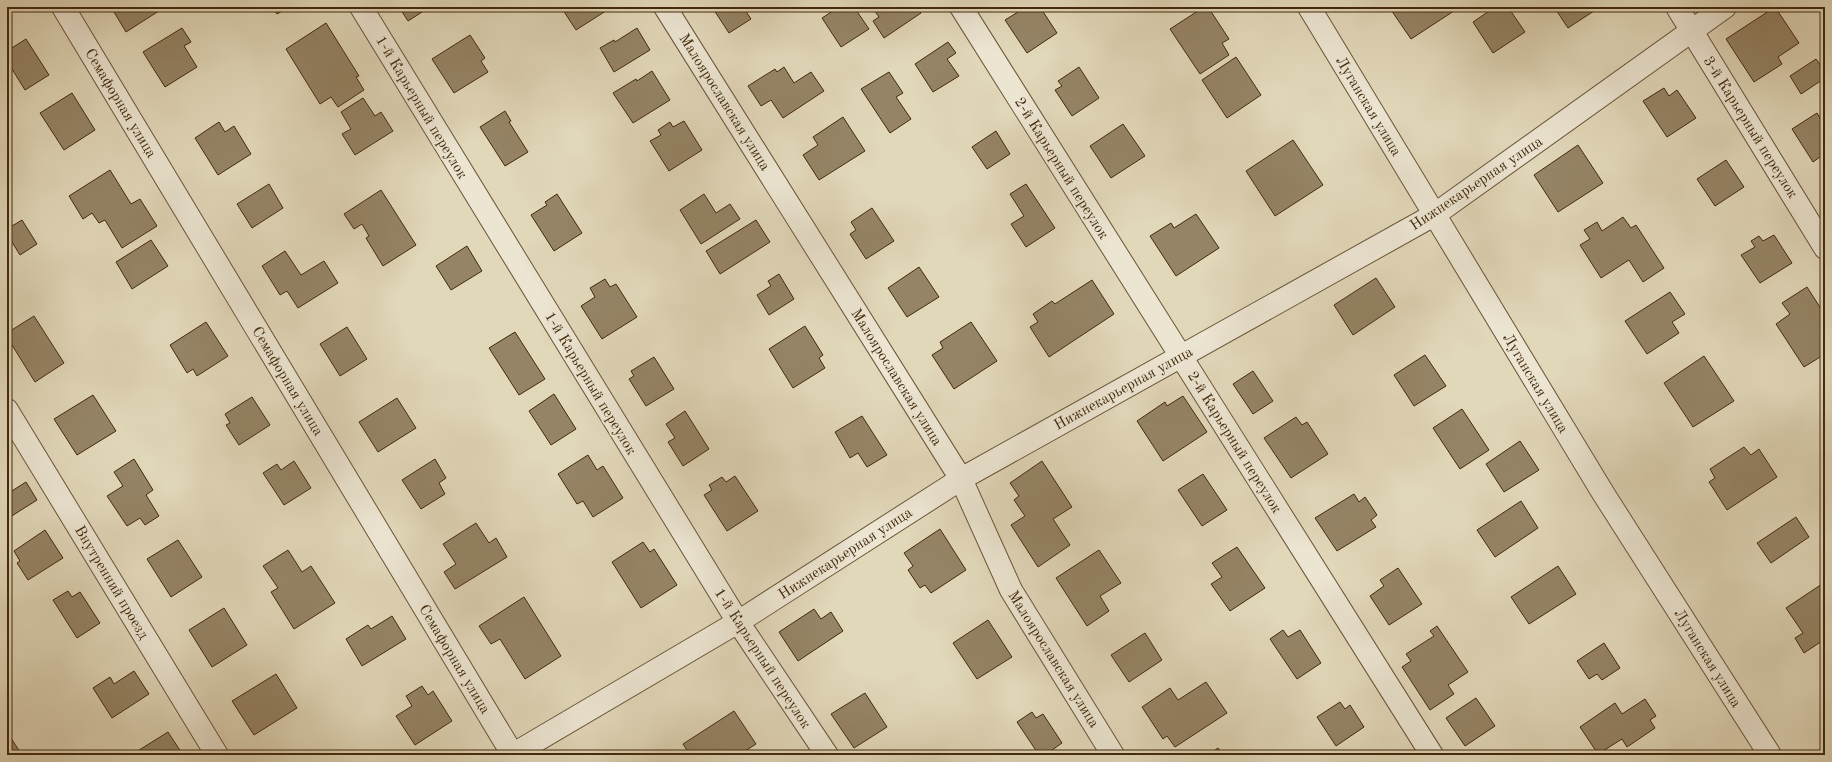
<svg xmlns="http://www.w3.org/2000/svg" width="1832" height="762" font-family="'Old Standard TT',serif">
<rect width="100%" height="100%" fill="#e1d7b9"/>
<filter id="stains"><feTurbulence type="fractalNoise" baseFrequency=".005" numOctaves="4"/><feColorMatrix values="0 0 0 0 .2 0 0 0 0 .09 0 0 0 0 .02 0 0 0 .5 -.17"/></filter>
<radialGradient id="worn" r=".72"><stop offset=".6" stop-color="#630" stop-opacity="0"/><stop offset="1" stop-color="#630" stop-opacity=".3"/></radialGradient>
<path fill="#958466" stroke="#422a0c" d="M111 7H161L162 9 126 32Z
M273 7H289L277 14Z
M399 7H430L408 21Z
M561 7H612L576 30Z
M712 7H743L751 19 729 33Z
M839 7H854L869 29 841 47 822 18Z
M872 7H917L921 13 884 38 873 21 879 17Z
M1015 7H1040L1057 33 1027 53 1005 20 1018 12Z
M1204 7H1208L1229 39 1222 43 1229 55 1200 74 1170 29Z
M1389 7H1460L1411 39Z
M1495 7H1508L1525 32 1493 53 1473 22Z
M1554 7H1600L1568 28Z
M1775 7 1799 43 1778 57 1782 64 1754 82 1726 39Z
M326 23 359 76 356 77 364 90 338 107 331 97 320 104 286 49Z
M182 28 191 42 184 46 197 67 165 87 143 52Z
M637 28 650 50 614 72 600 48 614 40 615 42Z
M470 35 485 58 481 61 488 72 454 93 432 59Z
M26 39 49 75 25 90 7 61V51Z
M948 42 956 53 947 59 959 76 933 92 915 64Z
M1236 57 1261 95 1227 118 1202 80Z
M1816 59 1825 72V78L1801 94 1790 76Z
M784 67 794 83 811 72 824 91 783 118 771 100 761 106 748 86 775 69 777 72Z
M1079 67 1099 98 1072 116 1055 90 1062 86 1058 81Z
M652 71 670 100 633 123 613 93 636 79 637 81Z
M889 72 903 93 896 97 911 119 890 133 861 89Z
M1664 88 1669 96 1677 90 1696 118 1667 137 1643 101Z
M72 93 95 130 64 150 40 113Z
M363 98 375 116 381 112 393 131 355 155 342 134 351 129 341 112Z
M505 111 511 121 509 122 528 152 505 166 480 127Z
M1817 113 1825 126V165L1820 157 1813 162 1792 129Z
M843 117 865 151 819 180 803 155 818 145 813 137Z
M684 121 702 150 669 171 650 141 661 135 658 130 670 122 673 127Z
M219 122 225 132 234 126 251 154 218 175 195 138Z
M1123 124 1145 156 1111 178 1090 146Z
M996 131 1010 154 987 169 972 147Z
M1293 140 1323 185 1275 216 1246 171Z
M1578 145 1603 183 1558 212 1534 175Z
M1726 160 1744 187 1715 206 1697 179Z
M110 170 131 204 140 199 157 226 122 248 105 220 99 223 92 213 83 219 69 196Z
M269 184 283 208 252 228 237 204Z
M1026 184 1055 228 1026 247 1011 224 1024 216 1010 194Z
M381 190 416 245 383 266 366 238 369 236 362 224 354 229 344 214Z
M557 194 582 233 554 251 531 215 547 205 545 202Z
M704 194 716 213 730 204 740 219 701 244 680 210Z
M872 208 894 241 866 259 850 234 856 230 851 222Z
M1196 214 1219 248 1176 276 1150 236 1171 223 1174 228Z
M1623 217 1631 228 1636 225 1664 268 1643 282 1629 260 1601 278 1580 245 1590 239 1584 230 1597 222 1602 231Z
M22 220 37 244 20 255 7 234V229Z
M756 220 770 242 720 274 706 251Z
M1774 235 1792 263 1760 283 1741 255 1755 247 1751 241 1759 236 1763 241Z
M151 240 168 266 132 289 116 262Z
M467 246 482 271 451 290 436 266Z
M285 251 301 275 324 261 338 283 298 308 287 291 280 295 262 266Z
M919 267 939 297 907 317 888 288Z
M779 274 794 299 769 315 757 295 771 286 768 281Z
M1376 278 1395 307 1353 335 1334 305Z
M605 279 610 287 616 284 637 317 602 339 581 306 595 297 590 288Z
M1092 280 1114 314 1049 357 1030 327 1038 322 1033 314 1052 301 1055 304Z
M1807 287 1825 315V354L1804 367 1776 324 1790 314 1782 303Z
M1670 292 1685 314 1672 322 1679 333 1647 354 1625 321Z
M34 316 64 363 35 382 7 337V333Z
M206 322 228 356 197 376 193 369 187 373 170 345Z
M971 322 997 361 954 389 932 355 943 348 940 342Z
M805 326 823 355 819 358 825 368 793 388 769 349Z
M347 327 367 359 340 376 320 344Z
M515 332 545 379 519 395 489 348Z
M1425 355 1446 386 1414 406 1394 375Z
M1704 356 1734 401 1693 427 1664 383Z
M654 357 674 389 646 406 629 379 634 376 631 371Z
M1253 371 1273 401 1253 414 1233 384Z
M554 394 576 429 551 445 529 411Z
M93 395 116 431 77 455 54 419Z
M1183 396 1207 432 1163 461 1137 421 1165 402 1167 406Z
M252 397 270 425 239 445 226 425 230 423 225 414Z
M397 398 416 428 378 452 359 422Z
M1462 409 1489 450 1460 469 1433 428Z
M685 411 709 449 683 466 668 442 675 438 666 424Z
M862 416 887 455 867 467 858 453 850 458 835 432Z
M1296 417 1302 425 1307 422 1328 454 1291 478 1264 438Z
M1520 441 1539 470 1504 492 1486 464Z
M1744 447 1751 455 1759 449 1777 477 1727 510 1709 482 1715 478 1710 469Z
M588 455 597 470 603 466 623 498 593 517 583 501 577 504 558 474Z
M134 459 153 490 146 495 159 516 145 525 140 518 127 526 107 496 123 486 114 472Z
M435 459 446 478 439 483 445 494 421 509 402 480Z
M294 461 311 488 284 505 263 473 277 464 281 470Z
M1042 461 1072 507 1053 519 1070 545 1038 567 1011 525 1025 516 1014 500 1019 496 1010 483Z
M1203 474 1227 510 1202 526 1178 490Z
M735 476 758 511 727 531 704 495 712 490 709 485 722 477 726 482Z
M26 482 37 500 7 519V494Z
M1354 494 1359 502 1365 497 1377 515 1371 520 1376 527 1337 551 1315 518Z
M1521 501 1538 528 1495 557 1477 530Z
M1796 517 1809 537 1771 563 1757 543Z
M476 523 489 543 496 538 507 557 455 589 444 572 456 564 443 544Z
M940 529 966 570 931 593 925 585 920 588 908 570 913 566 904 553Z
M45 530 63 558 28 580 17 563 20 561 14 551Z
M178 540 202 577 171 597 147 559Z
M643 542 650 552 654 549 677 585 641 608 612 562Z
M1237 547 1265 588 1230 611 1211 584 1222 577 1212 563Z
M288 550 302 572 311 566 335 603 294 629 271 592 278 588 263 566Z
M1099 550 1121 583 1100 596 1109 611 1087 626 1056 578Z
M1558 566 1576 594 1529 624 1511 597Z
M1398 568 1422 604 1389 625 1370 596 1384 586 1380 580Z
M1825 582V639L1804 653 1795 638 1803 633 1786 608Z
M68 591 72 597 80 592 100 623 77 638 53 600Z
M524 597 561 656 525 679 500 639 491 644 479 626Z
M224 608 247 645 212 667 189 630Z
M814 609 821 619 831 612 843 631 798 661 779 632Z
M392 616 406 639 362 666 346 639 368 625 371 629Z
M988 620 1012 657 977 679 953 643Z
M1437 626 1468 672 1448 685 1454 694 1430 710 1402 667 1411 661 1406 654 1434 636 1430 631Z
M1283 630 1288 637 1300 630 1321 663 1297 679 1270 639Z
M1145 633 1162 660 1129 682 1111 655Z
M1604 643 1620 668 1602 680 1597 674 1589 679 1577 661Z
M134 671 149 694 112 718 93 688 110 677 114 684Z
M276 674 297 708 254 735 232 701Z
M1206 682 1227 713 1175 747 1167 736 1163 739 1142 707 1170 688 1178 700Z
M422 686 428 695 433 691 452 721 415 745 396 716 412 706 406 696Z
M865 693 887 727 854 748 831 714Z
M1476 698 1495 726 1465 746 1446 718Z
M1645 699 1656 716 1650 720 1655 728 1627 747 1622 739 1598 754 1580 727 1615 703 1622 714Z
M1340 702 1345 709 1350 705 1364 727 1336 746 1317 717Z
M734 711 756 744 739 755H690L683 744Z
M1032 712 1036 718 1043 714 1062 743 1045 755H1039L1017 722Z
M7 732 22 755H7Z
M168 732 183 755H138L136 752Z
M1218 748 1223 755H1208Z"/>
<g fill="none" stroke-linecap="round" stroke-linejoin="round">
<g stroke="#6a5537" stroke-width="24">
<path id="minor" d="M63 7 513 755
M361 7 738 622 827 755
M665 7 961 479 1011 590 1113 755
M961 7 1432 755
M1309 7 1603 493 1770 755
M1677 7 1825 248
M7 410 217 755
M512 755 738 622 961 479 1434 215 1725 7"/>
</g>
<use href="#minor" stroke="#ece5d2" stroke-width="22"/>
</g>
<g text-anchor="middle" stroke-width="4" stroke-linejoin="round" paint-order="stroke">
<g font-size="15" fill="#422a0c" stroke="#ece5d2">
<text transform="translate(725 102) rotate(58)" y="5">Малоярославская улица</text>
<text transform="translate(121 103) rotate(59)" y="5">Семафорная улица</text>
<text transform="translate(1369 106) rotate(59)" y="5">Луганская улица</text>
<text transform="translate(422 107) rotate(59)" y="5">1-й Карьерный переулок</text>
<text transform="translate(1751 127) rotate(58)" y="5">3-й Карьерный переулок</text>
<text transform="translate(1062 168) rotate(58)" y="5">2-й Карьерный переулок</text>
<text transform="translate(1476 183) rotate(-34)" y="5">Нижнекарьерная улица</text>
<text transform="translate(897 377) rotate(58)" y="5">Малоярославская улица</text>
<text transform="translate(288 381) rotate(59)" y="5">Семафорная улица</text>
<text transform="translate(591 383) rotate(59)" y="5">1-й Карьерный переулок</text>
<text transform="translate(1536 383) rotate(59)" y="5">Луганская улица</text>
<text transform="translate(1123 388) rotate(-29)" y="5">Нижнекарьерная улица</text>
<text transform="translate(1235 442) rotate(58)" y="5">2-й Карьерный переулок</text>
<text transform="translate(845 553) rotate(-33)" y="5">Нижнекарьерная улица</text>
<text transform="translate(112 582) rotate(59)" y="5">Внутренний проезд</text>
<text transform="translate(763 658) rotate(57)" y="5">1-й Карьерный переулок</text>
<text transform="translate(1708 658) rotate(58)" y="5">Луганская улица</text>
<text transform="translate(455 659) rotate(59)" y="5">Семафорная улица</text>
<text transform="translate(1054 659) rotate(58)" y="5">Малоярославская улица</text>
</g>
</g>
<rect width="1832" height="762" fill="none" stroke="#e1d7b9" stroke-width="24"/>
<rect x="8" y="8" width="1816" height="746" fill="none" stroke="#422a0c" stroke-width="2"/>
<rect x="12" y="12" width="1808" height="738" fill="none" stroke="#422a0c"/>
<rect width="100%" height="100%" filter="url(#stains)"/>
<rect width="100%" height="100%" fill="url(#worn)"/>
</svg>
